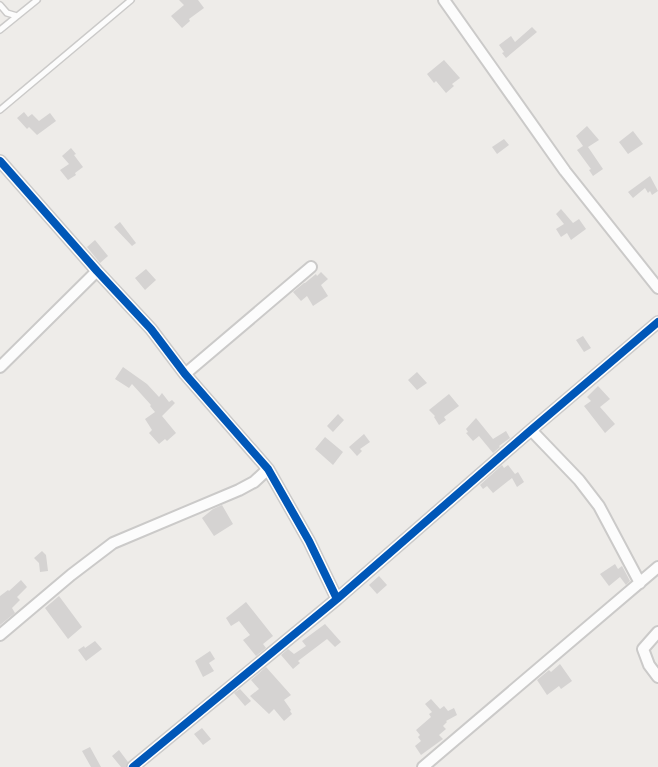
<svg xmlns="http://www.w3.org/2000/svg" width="658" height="767" font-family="'Work Sans',sans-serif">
<rect width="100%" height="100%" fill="#eeece9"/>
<path fill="#d5d3d2" d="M179 0H198L204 8 189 19 190 21 182 28 171 16 184 5Z
M532 27 537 32 506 58 502 53 504 52 499 45 511 36 515 42Z
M444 60 460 78 452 84 454 86 446 93 436 81 434 83 427 74Z
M24 112 28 117 32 114 39 121 50 113 56 121 37 135 29 127 27 129 17 118Z
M587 126 599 140 588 147 603 169 593 176 589 170 591 169 577 150 583 146 576 136Z
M633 131 643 144 628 154 619 142Z
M504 139 509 145 497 154 492 147Z
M71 148 76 154 74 155 83 167 75 173 76 175 68 180 60 170 69 164 62 156Z
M650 176 658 191 652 195 650 191 648 193 645 188 633 198 628 192Z
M561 209 573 223 579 219 586 229 571 240 567 233 561 237 556 229 564 224 556 214Z
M120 222 136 243 132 246 114 227Z
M95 240 108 256 100 263 87 247Z
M146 269 156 280 145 290 135 278Z
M321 272 328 279 321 285 328 296 313 306 307 296 301 301 293 292 304 283H305L316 274 317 276Z
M583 336 591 348 584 352 576 340Z
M123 367 147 384 159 397 162 393 169 402 172 400 175 403 162 416 176 433 167 441 165 439 159 444 149 433 152 430 145 419 155 412 150 406 151 405 132 384 129 388 115 379Z
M417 372 427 383 417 390 408 380Z
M598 386 610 399 600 407 615 424 605 433 584 406 591 401 587 397Z
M449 394 459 406 444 417 446 420 439 425 434 417 435 416 429 410Z
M338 414 344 420 333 432 327 426Z
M476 418 493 439 506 431 510 438 499 446 500 447 493 453 479 436 473 441 466 433 468 432 466 429Z
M364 434 370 442 360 449 362 451 357 456 349 447Z
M325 437 343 452 333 465 315 449Z
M502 465 504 468 508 465 515 474 518 472 524 482 517 487 512 478 493 493 487 486 483 489 480 485Z
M222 505 233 524 214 536 202 518 213 509Z
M42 551 46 555 48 571 40 572 39 563 34 558Z
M615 564 618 569 622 566 630 581 626 585 620 577 609 586 600 574Z
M379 576 387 585 377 594 369 585Z
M21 580 27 587 17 597 20 600 12 608 15 613 0 625V596L8 590 9 591Z
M59 596 82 627 68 639 45 608Z
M246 602 273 636 263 644 266 648 256 656 243 640 250 635 239 621 231 626 226 618Z
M325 624 341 642 335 647 327 639 298 661 300 663 293 669 281 655 288 649 294 654 306 646 302 641Z
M95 641 102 649 86 661 78 650 84 646 85 648Z
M210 651 215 659 209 663 214 671 203 677 195 661Z
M560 664 572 681 561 689 559 686 547 695 537 680 549 670 551 672Z
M266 667 291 695 284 700 291 710 290 711 292 714 284 721 274 709 269 714 250 696 259 689 251 680Z
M240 689 251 701 245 706 234 693Z
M431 699 440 709 444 706 448 711 454 708 457 715 446 721 447 722 443 726 446 729 439 735 443 739 421 755 415 746 421 741 418 737 420 735 416 730 431 717 429 714 432 712 425 704Z
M202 728 211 739 203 745 194 734Z
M90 747 101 767H91L82 751Z
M119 750 128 762 126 767H121L112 756Z"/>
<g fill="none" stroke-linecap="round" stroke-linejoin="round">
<g stroke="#cbcac9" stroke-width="8">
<path id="lane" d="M0 5 7 13 17 16
M0 30 37 0
M0 110 131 0"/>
</g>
<g stroke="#cbcac9" stroke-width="14">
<path id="street" d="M444 0 565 171 658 288
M0 161 97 271 151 329 185 374 268 469 309 541 337 599
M0 367 97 271
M185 374 311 267
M531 430 579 480 599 506 640 583
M658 632 643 649 649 665 658 677
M0 635 71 575 113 543 239 490 254 482 268 469
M133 767 337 599 531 430 658 322
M423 767 658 567"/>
</g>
<use href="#lane" stroke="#fcfcfc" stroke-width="5"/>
<use href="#street" stroke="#fcfcfc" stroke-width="10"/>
<g stroke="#fff" stroke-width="11">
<path id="cycleway" d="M0 161 97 271 151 329 185 374 268 469 309 541 337 599
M133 767 337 599 531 430 658 322"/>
</g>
<use href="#cycleway" stroke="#0057b8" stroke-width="8"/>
</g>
</svg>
